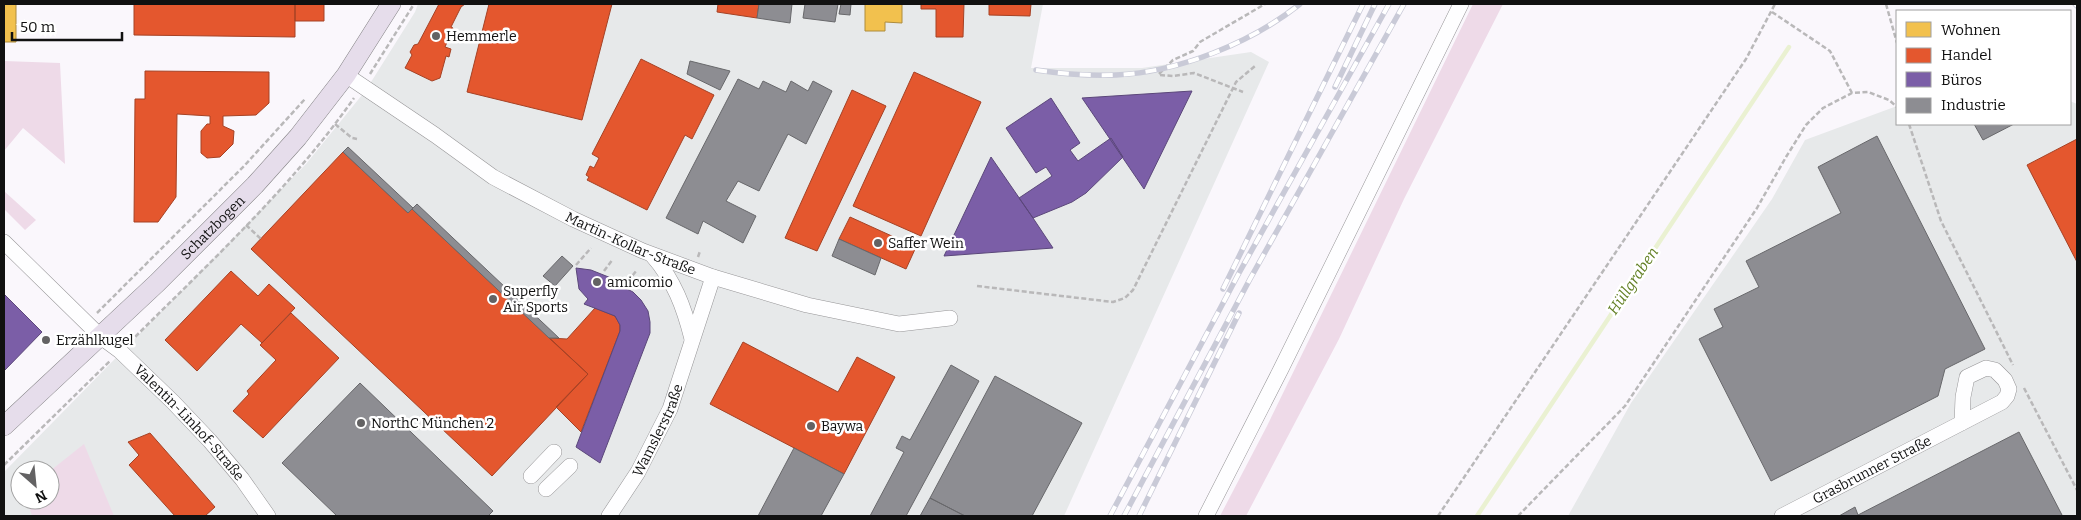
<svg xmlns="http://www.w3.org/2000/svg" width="2081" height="520" font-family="Bitter,serif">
<rect width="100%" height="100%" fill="#faf7fc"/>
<path fill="#e7e9ea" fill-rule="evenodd" d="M418 4H1043L1031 68H1142L1251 52 1269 62 1064 516H4V472L306 164 366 90 415 12ZM20 470H50V500H20Z
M2070 101 2077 104V516H1568L1631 403 1772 199 1805 140 1897 106V124H2070Z"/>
<path fill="#eedae8" d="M1473 4H1503L1404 199 1339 339 1246 516H1220L1267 426Z
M4 61 60 63 65 164 23 128 4 151Z
M4 191 36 220 25 230 4 209Z
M84 444 114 516H32L27 500H50V471Z"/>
<path fill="#f2c14e" stroke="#ae8c3c" d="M4 4H16V42H4Z
M865 4H902V23L885 22V31H865Z"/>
<path fill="#e4572e" stroke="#a54225" d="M134 4H295V37L134 35Z
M295 4H337H324V21H295Z
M439 4H465L461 7 451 27 453 28 445 47 451 49 449 57 446 56 440 78 432 81 405 68 412 55 410 52 414 45 418 44Z
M489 4H612L582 120 467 92Z
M718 4H759L757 18 717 12Z
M921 4H964L963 37H936V9H921Z
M989 4H1031L1030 16 989 15Z
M641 59 714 95 692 139 685 135 647 210 587 180 589 177 586 175 590 166 594 168 599 158 592 154Z
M145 71 269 72V103L256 115 223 116V126L234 131 233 144 220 157 207 158 201 153V131L207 124H210V116L177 114 176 197 158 222H134L135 99H145Z
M914 72 981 102 921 236 853 206Z
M852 90 886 106 817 251 785 238Z
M2077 139V262L2027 165Z
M343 152 408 213 412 209 588 374 492 476 251 249Z
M850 217 916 247 906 269 839 239Z
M231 271 258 296 269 284 295 308 262 343 241 324 197 371 165 340Z
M595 308 615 316 620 325V331L581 432 556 407 588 374 549 338 567 339Z
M291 313 339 358 263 438 233 411 249 394 247 391 276 360 260 345Z
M743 342 838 392 857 357 895 377 844 474 710 404Z
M150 433 215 507 205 516H175L129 465 139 455 128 442Z"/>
<path fill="#7b5ea7" stroke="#5b477a" d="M1192 91 1144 189 1082 98Z
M1051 98 1080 143 1070 150 1078 161 1111 138 1123 157 1086 193 1072 202 1033 218 1019 198 1052 176 1046 167 1036 173 1006 128Z
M991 157 1033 218 1053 248 944 256Z
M576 268 591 270 621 282 619 285 633 292 641 300 648 311 650 322V333L600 463 576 447 620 331V325L615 316 584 304 588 299 579 289Z
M4 294 42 332 4 371Z"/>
<path fill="#8d8d92" stroke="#68686b" d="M759 4H792L790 23 757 18Z
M805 4H838L835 22 803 18Z
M841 4H851L850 15 839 14Z
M690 61 730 71 720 90 687 74Z
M738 79 759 89 763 81 786 92 791 81 808 91 813 81 832 91 806 144 788 134 759 191 738 181 726 201 756 216 743 243 703 221 698 234 666 218Z
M1974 124H2014L1983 140Z
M1877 136 1985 349 1945 369 1938 396 1771 481 1699 339 1723 327 1714 309 1759 287 1746 261 1841 213 1818 167Z
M348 147 413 208 408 213 343 152Z
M417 204 559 338H549L412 209Z
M839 239 881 258 875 275 832 256Z
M562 256 573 266 555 286 543 276Z
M951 365 979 381 906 516H870L904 452 896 448 902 436 910 440Z
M995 376 1082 423 1032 516H965L930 498Z
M360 383 493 511 488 516H337L282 463Z
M2019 432 2062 515 2060 516H1839L1855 507 1858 515Z
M794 448 844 474 821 516H758Z
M930 498 965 516H920Z"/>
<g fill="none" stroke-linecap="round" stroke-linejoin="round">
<path stroke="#eaf1d2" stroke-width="4.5" d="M1477 516 1789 47"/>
<g stroke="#969597" stroke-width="16">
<g id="minor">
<path id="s1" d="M346 75 435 135 493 177 573 219 643 251 713 277 807 305 899 324 950 318"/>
<path id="s2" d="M4 242 101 337 120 351 173 402 210 441 242 479 268 516"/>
<path d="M652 255C674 280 684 307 692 339"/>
<path d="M531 476 554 452"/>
<path d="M546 489 570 466"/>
<path id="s3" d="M609 516 638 472 670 409 713 277"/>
<path d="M1206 516 1281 369 1461 4"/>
<path id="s4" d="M1782 516 2002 402 2007 396 2009 389 2005 380 1995 370 1986 368 1967 377 1963 397 1962 423"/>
</g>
</g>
<g stroke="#838284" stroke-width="20">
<g id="major">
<path id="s5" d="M4 426 157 283 255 185 298 137 346 75 391 4"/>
</g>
</g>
<path stroke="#b9b8b9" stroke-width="2.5" stroke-dasharray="5 2.5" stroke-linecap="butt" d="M1886 4 1897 43
M1772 12 1830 51 1852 93
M370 74 414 4
M1159 74 1173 60 1193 51 1200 42 1265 4
M1160 75 1173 76 1194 73 1243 92
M335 124 352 138 357 139
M1909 124 1941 221 2013 365
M246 225 261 239
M698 257 700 251
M576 265 591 248
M604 271 613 259
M977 286 1113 302 1125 298 1133 290 1236 82 1255 66
M623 287 637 270
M97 313 245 165 305 99
M130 342C207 265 292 187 354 98
M2024 388 2077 490
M4 465 110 361
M1438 516 1746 59 1775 4
M1518 516 1625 406 1757 208 1786 157 1806 125 1823 108 1852 93 1868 92 1889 100 1897 107"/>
<use href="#minor" stroke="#fefeff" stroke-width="15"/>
<use href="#major" stroke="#e6ddeb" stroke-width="19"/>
<g stroke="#c9cad7" stroke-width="5.5">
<path id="rail" d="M2075 4 2077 6
M1036 70C1063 74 1089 76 1116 75 1179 72 1251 43 1300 4
M1335 87 1375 4
M1223 289 1363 4
M1110 516 1239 273 1389 4
M1124 516 1250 279 1404 4
M1139 516 1239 313"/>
</g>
<use href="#rail" stroke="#fff" stroke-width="4" stroke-dasharray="11" stroke-linecap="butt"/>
</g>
<g fill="#636263" stroke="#fff" stroke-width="2">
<circle cx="436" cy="36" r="5"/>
<circle cx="878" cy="243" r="5"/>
<circle cx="597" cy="282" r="5"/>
<circle cx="493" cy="299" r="5"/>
<circle cx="46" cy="340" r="5"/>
<circle cx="361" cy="423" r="5"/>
<circle cx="811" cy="426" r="5"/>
</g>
<g text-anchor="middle" stroke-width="5" stroke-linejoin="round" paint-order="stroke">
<g font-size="14" fill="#111" stroke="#fff" text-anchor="start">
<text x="446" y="41">Hemmerle</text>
<text x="888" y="248">Saffer Wein</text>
<text x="607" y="287">amicomio</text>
<text x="503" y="296">Superfly<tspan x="503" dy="16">Air Sports</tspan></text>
<text x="56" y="345">Erzählkugel</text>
<text x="371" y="428">NorthC München 2</text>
<text x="821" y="431">Baywa</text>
</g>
<g font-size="14" fill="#111" stroke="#fff">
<text dy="5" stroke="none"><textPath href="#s5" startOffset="288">Schatzbogen</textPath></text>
<text dy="5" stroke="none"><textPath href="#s1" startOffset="332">Martin-Kollar-Straße</textPath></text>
<text dy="5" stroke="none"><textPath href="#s2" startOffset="259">Valentin-Linhof-Straße</textPath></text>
<text dy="5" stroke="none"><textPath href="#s3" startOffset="99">Wamslerstraße</textPath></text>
<text dy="5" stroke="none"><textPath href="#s4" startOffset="101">Grasbrunner Straße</textPath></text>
</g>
<g font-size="15" font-style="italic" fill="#638025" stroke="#fff">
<text transform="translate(1633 281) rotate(-56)" y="5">Hüllgraben</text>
</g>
</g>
<rect width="2081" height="520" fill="none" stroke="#111111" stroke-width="10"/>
<rect x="1896" y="10" width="175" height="115" fill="#ffffff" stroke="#a0a0a0"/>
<rect x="1906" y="22" width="25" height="15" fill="#f2c14e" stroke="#a0a0a0"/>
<text x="1941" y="35" font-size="15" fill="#111111">Wohnen</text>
<rect x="1906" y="48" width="25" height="15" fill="#e4572e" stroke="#a0a0a0"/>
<text x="1941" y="60" font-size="15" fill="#111111">Handel</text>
<rect x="1906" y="72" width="25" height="15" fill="#7b5ea7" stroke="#a0a0a0"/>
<text x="1941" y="85" font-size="15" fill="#111111">Büros</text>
<rect x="1906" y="98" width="25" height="15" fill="#8d8d92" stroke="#a0a0a0"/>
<text x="1941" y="110" font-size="15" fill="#111111">Industrie</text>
<g transform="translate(35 485) rotate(153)"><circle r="24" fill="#ffffff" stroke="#a0a0a0"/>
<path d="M0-4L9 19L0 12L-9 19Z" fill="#636263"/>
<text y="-8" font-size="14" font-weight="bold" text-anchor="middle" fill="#111111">N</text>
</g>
<path d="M12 32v8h110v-8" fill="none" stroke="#111111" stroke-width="2.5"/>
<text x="20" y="32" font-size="15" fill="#111111" stroke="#ffffff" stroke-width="4" paint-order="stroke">50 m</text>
</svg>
